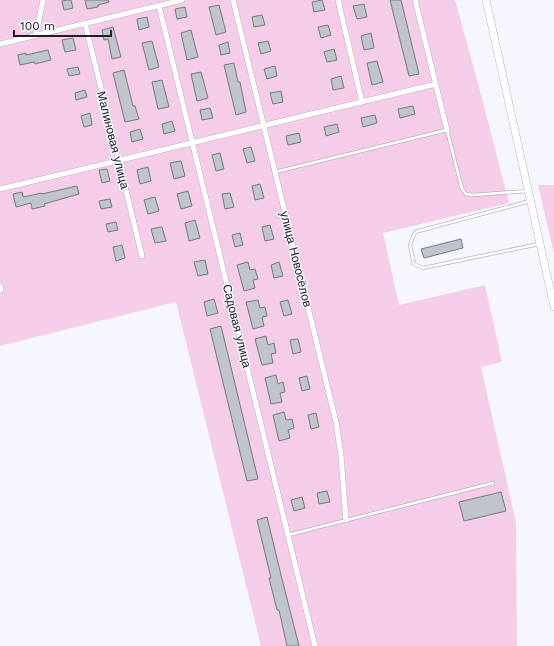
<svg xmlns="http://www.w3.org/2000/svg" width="554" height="646" font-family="'Work Sans',sans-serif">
<rect width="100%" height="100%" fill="#f5f6fe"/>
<path fill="#f6cde8" d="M0 0H455L479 87 509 203 383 233 399 305 485 285 502 362 481 367 516 523 517 646H261L176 302 0 346Z
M538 185H554V254Z"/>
<path fill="#bfc5cb" stroke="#74797f" d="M67 0H71L73 8 64 10 62 1Z
M85 0H108L109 2 98 5V7L87 9Z
M322 0 325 10 314 12 312 2Z
M390 0H401L419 74 409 76Z
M364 4 367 17 357 19 353 6Z
M219 5 226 32 216 35 209 7Z
M185 7 187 17 177 19 175 9Z
M262 15 265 25 254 27 252 17Z
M147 17 149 27 139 30 137 19Z
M328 25 331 35 321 38 318 27Z
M113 27 121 57 112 59 108 39 104 40 102 30Z
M191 30 198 57 187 60 181 33Z
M371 33 374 48 364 50 361 36Z
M73 38 76 50 65 52 62 40Z
M152 41 159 67 149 70 142 43Z
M268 41 271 51 261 54 258 43Z
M228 42 230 53 221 55 219 45Z
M334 49 337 60 327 62 324 52Z
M48 50 51 60 35 64 34 62 20 65 18 55 26 53V55Z
M377 61 383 82 372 85 367 63Z
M234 63 238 82H240L246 112 236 115 224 65Z
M275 66 277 76 267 79 264 69Z
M78 67 80 74 69 76 67 69Z
M124 70 133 106H135L139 119 125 122 113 73Z
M201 72 208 98 197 101 191 74Z
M341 76 344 88 333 90 331 79Z
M162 80 169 107 158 109 152 82Z
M85 90 87 97 76 100 75 93Z
M281 91 283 102 273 104 270 93Z
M413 106 415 114 400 118 398 109Z
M210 108 213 118 202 120 200 110Z
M90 113 92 125 84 127 81 116Z
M375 115 377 123 363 127 361 118Z
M172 121 175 131 164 134 162 124Z
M337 124 339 132 326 136 324 127Z
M140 129 143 139 132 142 130 132Z
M299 133 301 142 288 145 286 136Z
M251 147 255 161 247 163 243 149Z
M220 153 224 169 216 171 212 155Z
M181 161 185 176 174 179 170 163Z
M148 167 151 181 140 184 137 170Z
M107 169 110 181 102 183 99 170Z
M260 184 264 198 255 200 252 186Z
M77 186 79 194 44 204 45 206 32 209 31 203 16 207 13 194 22 192 23 197 42 193V194Z
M188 191 192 206 181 209 177 194Z
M230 193 234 207 225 209 222 194Z
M155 197 159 211 148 214 144 200Z
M110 199 112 207 101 209 99 201Z
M195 220 200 238 189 241 185 223Z
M116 222 118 230 108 232 106 224Z
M270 225 274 239 265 241 262 227Z
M160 227H162L166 241 155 243 151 229Z
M240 233 243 245 235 247 232 235Z
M461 239 463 248 424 258 421 249Z
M122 245 125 258 116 261 113 247Z
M205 260 208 274 198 276 194 262Z
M248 262 250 270 255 269 258 279 253 280 255 288 244 291 237 265Z
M279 262 283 276 274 278 271 265Z
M214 299 218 313 207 316 204 302Z
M258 300 260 308 265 307 267 316 262 317 264 326 253 329 246 302Z
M288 300 292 314 284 316 280 302Z
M221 326 258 479 247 481 210 329Z
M266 336 268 345 274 343 276 353 271 354 273 363 262 365 255 339Z
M298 339 301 352 293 354 290 340Z
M276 375 278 384 283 382 285 392 280 393 282 402 271 404 265 378Z
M307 376 310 389 302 391 299 378Z
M284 412 286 420 292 419 294 428 288 430 290 438 279 441 273 415Z
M316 413 319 427 311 429 308 415Z
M327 491 330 502 319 504 317 493Z
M501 492 506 511 464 521 459 502Z
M302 497 305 508 294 511 291 500Z
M267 517 281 575 299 646H287L279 610H277L269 578H271L257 520Z"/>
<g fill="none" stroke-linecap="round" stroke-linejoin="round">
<g stroke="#b5b6be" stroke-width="4">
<path id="lane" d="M275 172 447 130 462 189 466 194 473 195 528 191
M530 201 415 232 410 245 414 264 423 268 539 244
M288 535 493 483"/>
</g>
<g stroke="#b5b6be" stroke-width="6">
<path id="street" d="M233 0 336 422 341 456 346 520
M338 0 362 102
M415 0 447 130
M159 6 315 646
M85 23 142 256
M36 35 43 0
M0 44 182 0
M0 189 436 84
M0 286 1 290"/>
</g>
<g stroke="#b5b6be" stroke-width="8">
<path id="secondary" d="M486 0 554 307"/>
</g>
<use href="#lane" stroke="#fff" stroke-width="2.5"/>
<use href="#street" stroke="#fff" stroke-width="5"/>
<use href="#secondary" stroke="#fff" stroke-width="7"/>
</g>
<g text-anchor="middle" stroke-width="3" stroke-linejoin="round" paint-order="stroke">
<g font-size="12" fill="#1f2023" stroke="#f5f6fe">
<text transform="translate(113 140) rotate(76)" y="4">Малиновая улица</text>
<text transform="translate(296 259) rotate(76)" y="4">улица Новосёлов</text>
<text transform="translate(237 326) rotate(76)" y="4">Садовая улица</text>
</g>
</g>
<path d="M14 30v6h97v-6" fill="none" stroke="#1f2023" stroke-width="2"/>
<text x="20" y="30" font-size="12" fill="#1f2023" stroke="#f5f6fe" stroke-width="3" paint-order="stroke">100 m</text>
</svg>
